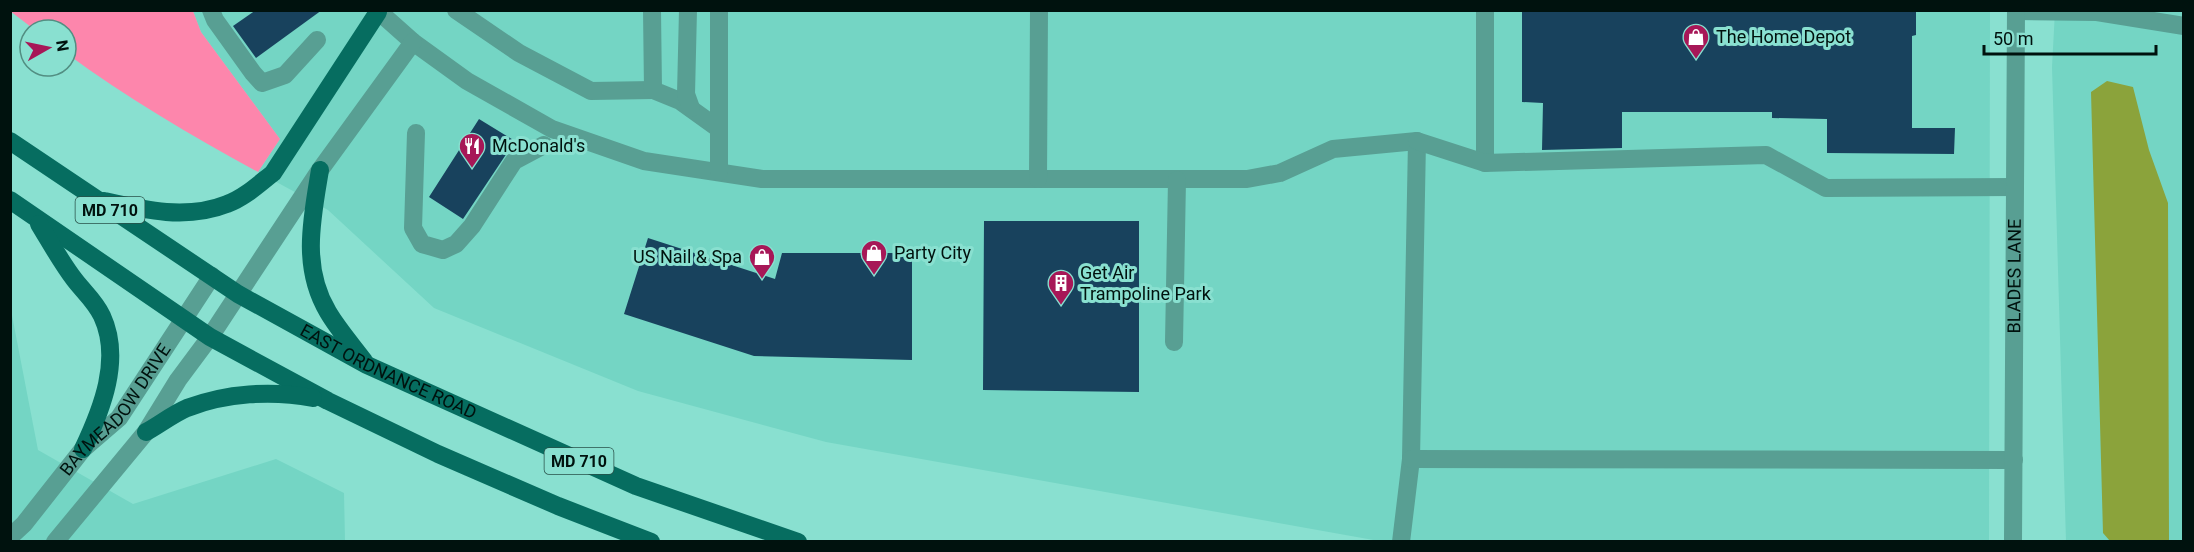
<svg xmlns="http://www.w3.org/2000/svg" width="2194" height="552" font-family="Roboto,sans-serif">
<rect width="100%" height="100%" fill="#89e0d0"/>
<path fill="#74d5c4" d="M193 11H1990L1989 541H1379L826 442 638 391 434 308 328 210 258 172 280 139 201 32Z
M2055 11H2183V541H2066L2052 67Z
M10 305 38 450 133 504 276 459 344 493 345 541H11Z"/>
<path fill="#fd86ac" d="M10 11H193L201 32 280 139 258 172C192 136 127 98 66 53V30H35Z"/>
<path fill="#8ba33b" d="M2107 81 2133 87 2149 150 2168 203 2169 541H2110L2103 533 2091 92Z"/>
<path fill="#18425d" d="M256 10H322L256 58 233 26Z
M1522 10H1916V35L1912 36V128H1955L1954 154 1827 153V119L1772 118V112H1622V148L1542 150 1543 103 1522 102Z
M479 119 515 141 463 219 429 197Z
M984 221H1139V392L983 390Z
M648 238 775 279 782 253H912V360L754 356 624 314Z"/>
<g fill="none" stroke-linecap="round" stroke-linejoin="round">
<g stroke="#589f93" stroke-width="18">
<path d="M211 10 215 20 253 73 262 83 285 75 317 40"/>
<path d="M377 10 413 42 467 81 552 129 644 161 762 179H1247L1280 173 1333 149 1417 141 1411 459 1401 542"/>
<path d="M456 10 519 53 591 91 653 90"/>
<path d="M652 10 653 90 680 101 719 129"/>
<path d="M688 10 686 94 691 108"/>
<path d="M1485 10V163"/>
<path d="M2016 11 2097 12 2184 26"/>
<path d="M416 133 413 228 422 244 443 250 456 244 472 226 514 161 544 145"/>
<path d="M1417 141 1485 163 1766 155 1826 188 2015 187"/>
<path d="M719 172V10"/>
<path d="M1038 179 1039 10"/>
<path d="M1174 342 1177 180"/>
<path d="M1411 459 2014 460"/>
<path id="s1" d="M10 537 24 524 83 449 119 418 212 276"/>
<path d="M55 542 146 432 178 380 210 337 320 170 413 42"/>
<path id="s2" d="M2013 542 2016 10"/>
</g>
<g stroke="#066d60" stroke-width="18">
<path id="s3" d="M10 141 238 294 367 365 636 486 798 542"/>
<path d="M320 170C312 218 301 267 328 312 338 329 352 345 364 361"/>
<path d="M10 200 210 337 328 401 438 454 558 506 651 542"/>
<path d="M104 201C144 210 187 220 227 204 244 198 259 184 273 173L378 12"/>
<path d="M39 224C50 242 61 262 74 279 83 291 95 301 102 316 122 359 102 409 83 449"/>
<path d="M146 432C159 425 173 414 187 408 226 393 272 390 313 398"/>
</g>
</g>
<defs>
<g id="shop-pin" transform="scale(1.35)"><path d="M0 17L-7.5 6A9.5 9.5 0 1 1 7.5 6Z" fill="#a71757" stroke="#89e0d0"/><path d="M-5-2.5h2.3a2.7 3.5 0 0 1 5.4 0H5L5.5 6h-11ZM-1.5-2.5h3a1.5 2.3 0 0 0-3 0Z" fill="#fff"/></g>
<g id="restaurant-pin" transform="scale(1.35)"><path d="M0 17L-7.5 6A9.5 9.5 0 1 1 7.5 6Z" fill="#a71757" stroke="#89e0d0"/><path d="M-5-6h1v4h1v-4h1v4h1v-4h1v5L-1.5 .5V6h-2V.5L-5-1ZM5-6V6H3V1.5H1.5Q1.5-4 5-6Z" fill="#fff"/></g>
<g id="building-pin" transform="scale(1.35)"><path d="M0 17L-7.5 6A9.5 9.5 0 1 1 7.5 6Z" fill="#a71757" stroke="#89e0d0"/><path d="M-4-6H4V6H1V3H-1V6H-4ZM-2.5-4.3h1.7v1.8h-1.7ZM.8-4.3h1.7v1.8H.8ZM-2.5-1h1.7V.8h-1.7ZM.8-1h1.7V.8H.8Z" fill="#fff"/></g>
</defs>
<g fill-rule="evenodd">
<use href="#shop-pin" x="1696" y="37"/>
<use href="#restaurant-pin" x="472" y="146"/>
<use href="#shop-pin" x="874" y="253"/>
<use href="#shop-pin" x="762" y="257"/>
<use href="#building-pin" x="1061" y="283"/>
</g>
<g text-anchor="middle" stroke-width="6" stroke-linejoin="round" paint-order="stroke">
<g fill="#89e0d0" stroke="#295048" stroke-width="1.5">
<rect x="75.5" y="197" width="69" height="26" rx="4.5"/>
<rect x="544.5" y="448" width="69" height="26" rx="4.5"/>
</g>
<g font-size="16" font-weight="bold" fill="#00120e">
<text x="110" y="216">MD 710</text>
<text x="579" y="467">MD 710</text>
</g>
<g font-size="18" fill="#00120e" stroke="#89e0d0" text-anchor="start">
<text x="1716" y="43">The Home Depot</text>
<text x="492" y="152">McDonald's</text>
<text x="894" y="259">Party City</text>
<text x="742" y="263" text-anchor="end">US Nail &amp; Spa</text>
<text x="1080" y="279">Get Air<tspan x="1080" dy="21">Trampoline Park</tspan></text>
</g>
<g font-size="18" fill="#00120e" stroke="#89e0d0">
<text dy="6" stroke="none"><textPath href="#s2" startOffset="266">BLADES LANE</textPath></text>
<text dy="6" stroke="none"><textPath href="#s3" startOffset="444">EAST ORDNANCE ROAD</textPath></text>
<text dy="6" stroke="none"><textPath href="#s1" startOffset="166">BAYMEADOW DRIVE</textPath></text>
</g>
</g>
<rect width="2194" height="552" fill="none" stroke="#00120e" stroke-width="24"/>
<g transform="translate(48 48) rotate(81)"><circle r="28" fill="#89e0d0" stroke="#528e82" stroke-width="1.5"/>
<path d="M0-4.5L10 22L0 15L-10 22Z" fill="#a71757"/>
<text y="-9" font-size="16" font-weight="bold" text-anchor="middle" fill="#00120e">N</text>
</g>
<path d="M1984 45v9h172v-9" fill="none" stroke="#00120e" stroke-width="3"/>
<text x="1993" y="45" font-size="18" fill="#00120e" stroke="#89e0d0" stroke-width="4.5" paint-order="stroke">50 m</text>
</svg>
